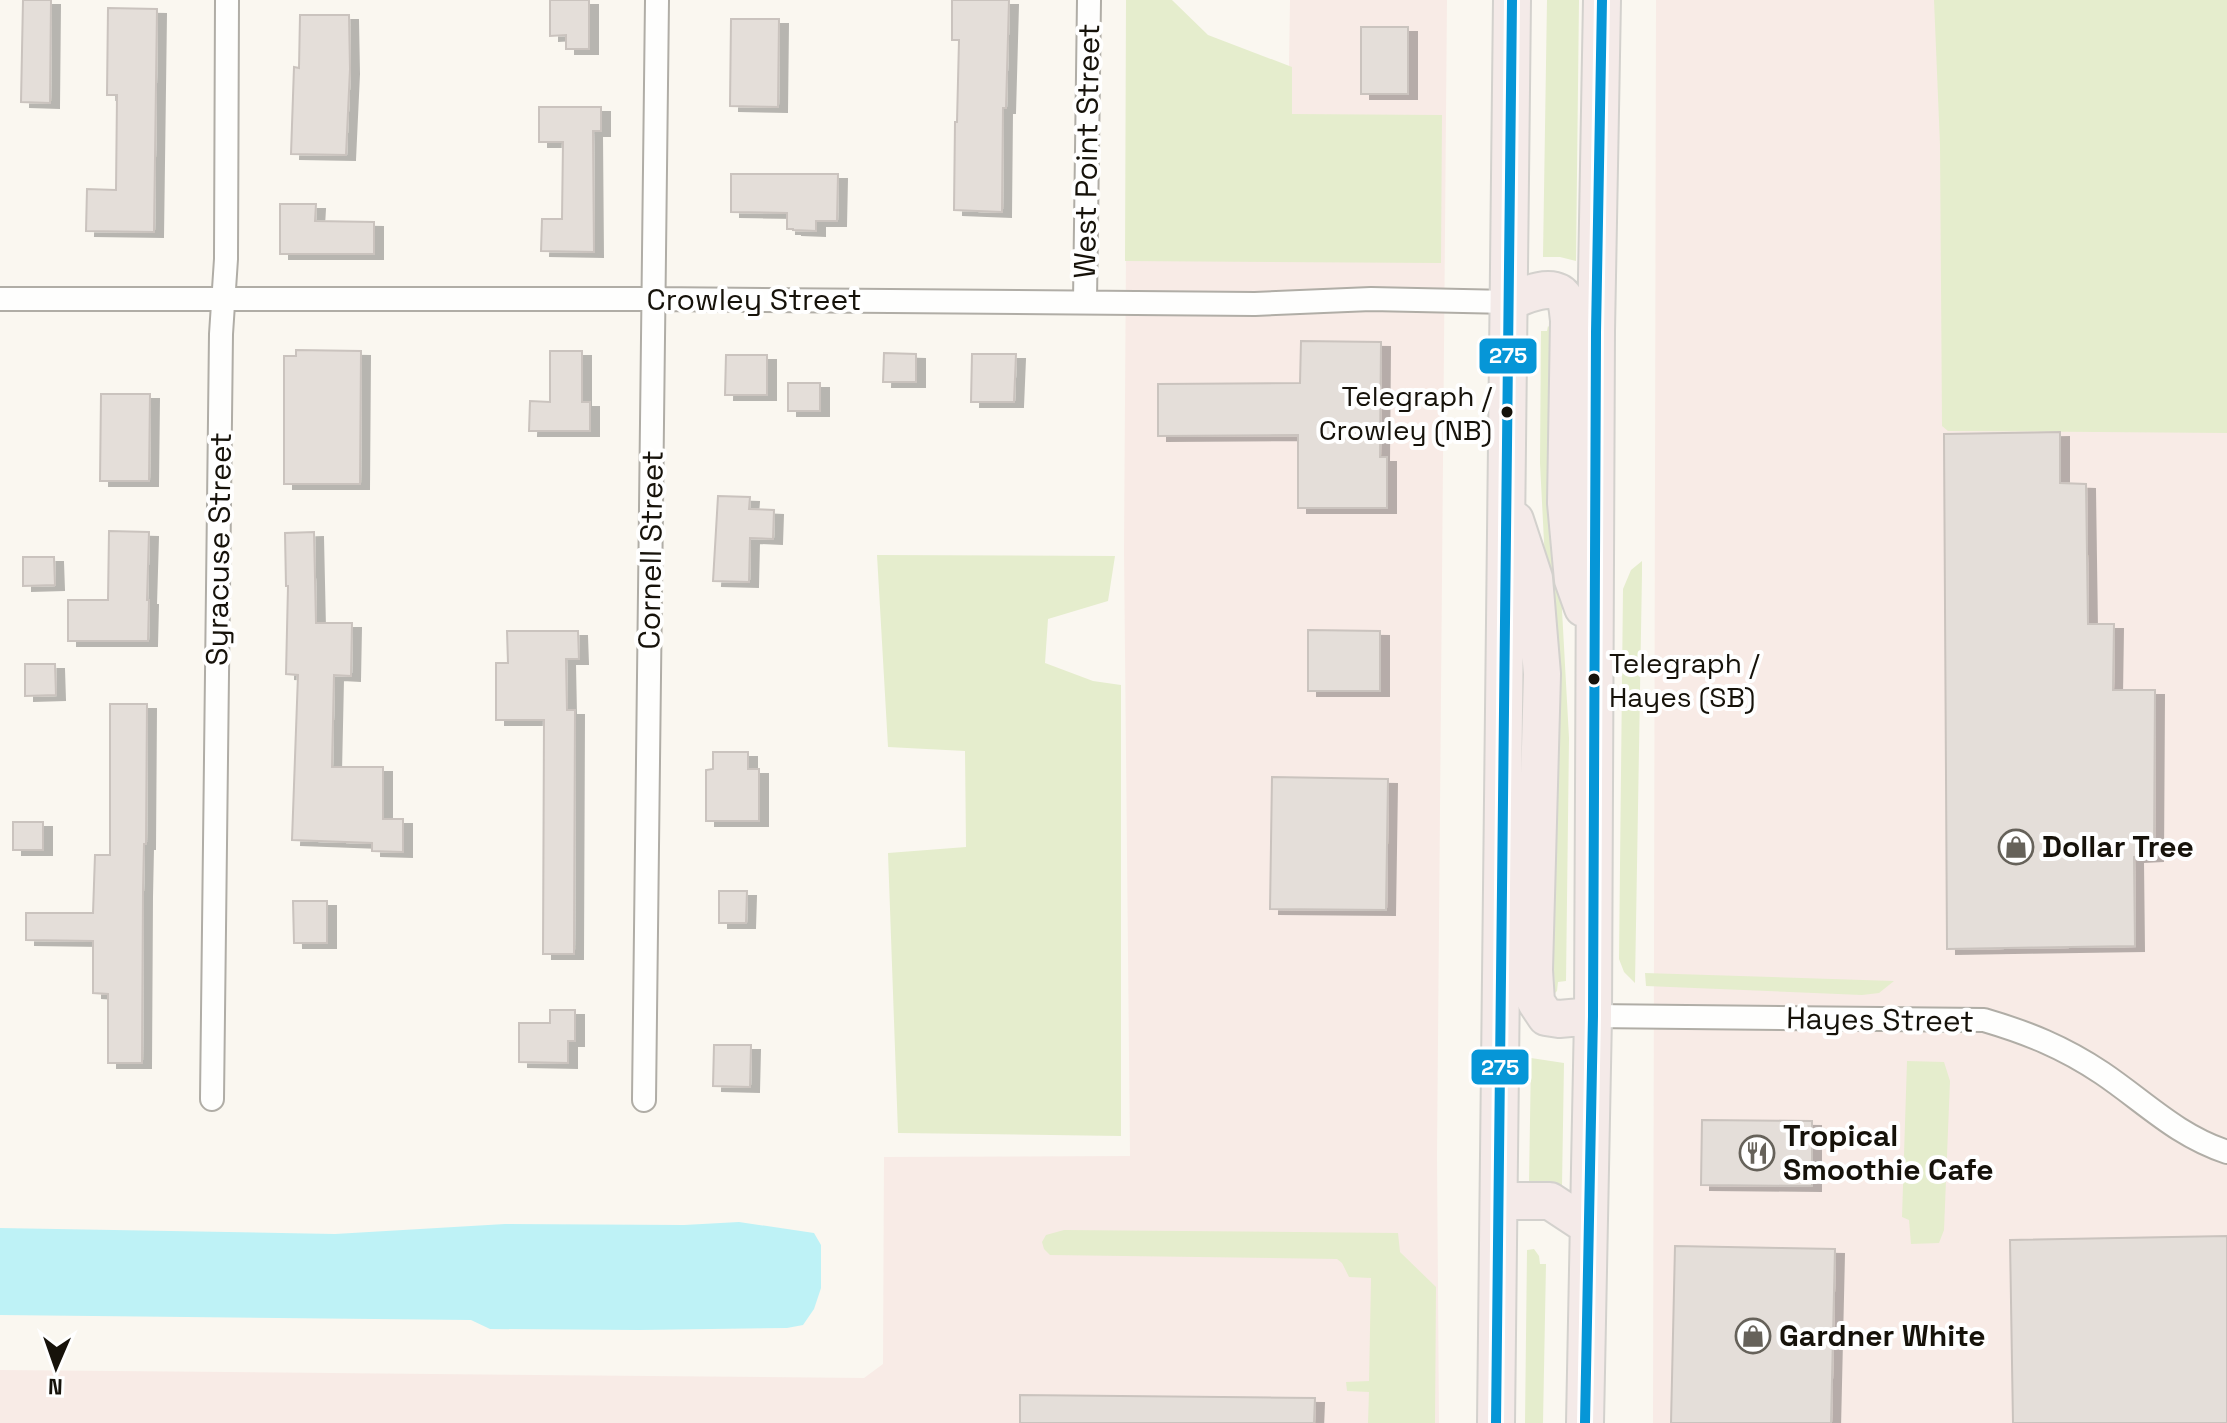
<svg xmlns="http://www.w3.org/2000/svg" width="2227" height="1423" font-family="'Space Grotesk',sans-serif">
<defs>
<filter id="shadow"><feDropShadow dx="9" dy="5" stdDeviation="0" flood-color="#0004"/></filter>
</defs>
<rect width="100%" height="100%" fill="#faf7f0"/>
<path fill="#f8ebe6" d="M1290 0H1447L1437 1156 1439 1423H0V1370L864 1378 883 1364 884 1157 1130 1156 1124 552 1126 250 1286 251Z
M1656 0H2227V1423H1653Z"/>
<path fill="#e5edcd" d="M1126 0H1172L1208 35 1292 67V114L1442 115 1441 263 1125 261Z
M1547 0H1579L1576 261 1560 257H1543Z
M1934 0H2227V433L1948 431 1942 426 1940 145Z
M1548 326 1553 331 1556 500 1569 738 1566 981 1558 982 1557 991 1555 993 1554 973 1547 972 1551 680 1540 463 1541 331H1547Z
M877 555 1115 556 1108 601 1048 619 1045 663 1093 681 1121 685V1136L898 1133 888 853 966 847 965 751 888 747Z
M1642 561V574L1635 983 1624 972 1619 959 1623 589 1631 570Z
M1645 973 1894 981 1879 993 1862 995 1646 986Z
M1531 1058 1564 1063 1562 1186 1529 1183Z
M1907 1061 1944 1062 1950 1081 1944 1230 1939 1243 1911 1244 1909 1220 1902 1217Z
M1064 1230 1398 1233 1400 1252 1436 1287 1435 1423H1368L1369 1392 1347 1391 1346 1382 1369 1381 1371 1278 1349 1277 1342 1263 1337 1259 1050 1255 1044 1249 1042 1242 1046 1235Z
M1534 1249 1539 1256 1540 1264H1546L1543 1423H1525L1527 1250Z"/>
<path fill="#bef2f6" d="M739 1222 814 1233 821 1245V1288L814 1309 803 1325 787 1328 639 1330 490 1329 471 1320 0 1315V1228L335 1234 505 1224 684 1225Z"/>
<path fill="#e4ded9" stroke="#cac3be" stroke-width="2" filter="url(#shadow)" d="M23 0H51L50 103 21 102Z
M550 0H589V49H566V35L550 36Z
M952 0H1009L1006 108H1003L1002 212 954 210 955 122H957L959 40H952Z
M108 8 157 9 154 232 86 231 87 189 116 190 117 95H107Z
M300 15H349L350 69 346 155 291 154 294 67 299 68Z
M731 19H779L778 107 730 106Z
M1361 27H1408V94H1361Z
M539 107H601V131H593L594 252 541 251 542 219H562L563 142H539Z
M731 174H838L837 221H816V231L793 230V229H787V213L731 212Z
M280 204H316L315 221 374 222V254H280Z
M1301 341 1381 342 1380 457H1387V508H1298V435L1158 436V384L1300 383Z
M296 350 361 351 360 484H284V356H296Z
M550 351H582V402H590V431H529L530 401 550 402Z
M884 353 916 354V382H883Z
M972 354H1016L1014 402H971Z
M726 355H767V395H725Z
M788 383H820V411H788Z
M101 394H150L149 481H100Z
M2060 432V483L2086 484 2088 624H2114L2113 690H2155L2154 856 2134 857 2135 946 1947 949 1944 434Z
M718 496 750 497 749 509 774 510 773 539 750 538 749 582 713 581Z
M109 531 149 532 147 600H149L148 641H68V600H108Z
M314 532 316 623H352L351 676 334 675 332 767H383V819H403V852L372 851V843L292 840 298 675 286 674 288 586H286L285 533Z
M23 557H54L55 585 23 586Z
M1308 630 1380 631V691H1308Z
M507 631H578L579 659H566L567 710H575L574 954H543L544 720H496V663H508Z
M25 664H55L56 695 25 696Z
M110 704H147L146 844H144L143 892 142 1063H108V994L93 993V941L26 940V913H93L95 855H110Z
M713 752H748V769H759V821H706V770L713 769Z
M1272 777 1388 779 1386 910 1270 909Z
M13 822H43V850H13Z
M719 891H747L746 923H719Z
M293 901H327V943H294Z
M550 1010H575V1041H568V1063L519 1062V1023H550Z
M714 1045H751L750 1087 713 1086Z
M1702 1120 1812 1121V1186L1701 1185Z
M2227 1236V1423H2013L2010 1240Z
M1675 1246 1835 1249 1831 1423H1671Z
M1020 1395 1315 1398 1314 1423H1020Z"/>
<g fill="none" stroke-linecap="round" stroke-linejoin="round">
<g stroke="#b0ada6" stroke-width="26">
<path id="street" d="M0 299H653L1255 304 1371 299 1509 302
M1085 301 1089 0
M1593 1016 1984 1020C2028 1033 2063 1047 2102 1073 2145 1102 2176 1135 2227 1152
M212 1099 221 334 226 259 227 0
M644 1100 657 0"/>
</g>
<g stroke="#d3d1cd" stroke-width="40">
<path id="primary" d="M1509 302C1522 296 1556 280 1565 299 1568 305 1568 314 1569 320L1566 503 1573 580 1583 608
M1515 520 1534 578 1542 674 1534 970 1536 1002 1546 1017 1559 1019 1593 1016
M1499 1201H1550L1588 1226
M1496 1423 1512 0
M1585 1423 1593 1016 1596 332 1602 0"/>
</g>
<use href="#street" stroke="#fefefd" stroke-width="22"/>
<use href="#primary" stroke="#f4eae8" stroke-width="36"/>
<g stroke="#fff" stroke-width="16">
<path id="bus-1" d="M1496 1423 1512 0
M1585 1423 1593 1016 1596 332 1602 0"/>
</g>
<use href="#bus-1" stroke="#0696d7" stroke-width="10"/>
</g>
<defs>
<g id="shop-ring" transform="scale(1.8)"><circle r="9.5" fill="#fff" stroke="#66625a" stroke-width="1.5"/><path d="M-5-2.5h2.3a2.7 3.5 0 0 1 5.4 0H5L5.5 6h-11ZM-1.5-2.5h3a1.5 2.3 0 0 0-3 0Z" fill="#66625a"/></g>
<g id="restaurant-ring" transform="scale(1.8)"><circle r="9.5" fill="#fff" stroke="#66625a" stroke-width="1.5"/><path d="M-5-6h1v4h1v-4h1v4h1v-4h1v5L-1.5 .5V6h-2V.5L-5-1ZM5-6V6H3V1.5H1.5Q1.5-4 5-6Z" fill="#66625a"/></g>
</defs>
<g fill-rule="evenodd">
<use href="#shop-ring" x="2016" y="847"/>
<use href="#restaurant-ring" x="1757" y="1153"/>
<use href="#shop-ring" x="1753" y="1336"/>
</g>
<g fill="#16120a" stroke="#fff" stroke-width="3">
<circle cx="1507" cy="412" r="7"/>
<circle cx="1594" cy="679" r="7"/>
</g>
<g text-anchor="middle" stroke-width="8" stroke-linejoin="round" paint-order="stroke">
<g font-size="28" fill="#16120a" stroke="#fff" text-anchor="end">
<text x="1492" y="406">Telegraph /<tspan x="1492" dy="34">Crowley (NB)</tspan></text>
<text x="1609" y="673" text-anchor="start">Telegraph /<tspan x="1609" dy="34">Hayes (SB)</tspan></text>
</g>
<g font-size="30" fill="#16120a" stroke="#fff">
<text transform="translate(1087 151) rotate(-89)" y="10">West Point Street</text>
<text x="754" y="310">Crowley Street</text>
<text transform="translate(219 549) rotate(-89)" y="10">Syracuse Street</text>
<text transform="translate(651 550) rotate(-89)" y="10">Cornell Street</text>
<text transform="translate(1880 1020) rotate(1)" y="10">Hayes Street</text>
</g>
<g font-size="30" font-weight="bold" fill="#16120a" stroke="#fff" text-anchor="start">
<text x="2042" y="857">Dollar Tree</text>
<text x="1783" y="1146">Tropical<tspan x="1783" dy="34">Smoothie Cafe</tspan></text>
<text x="1779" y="1346">Gardner White</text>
</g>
</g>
<g stroke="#fff" stroke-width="3">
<rect x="1478" y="337" width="60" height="38" rx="8" fill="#0696d7"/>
<rect x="1470" y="1048" width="60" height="38" rx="8" fill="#0696d7"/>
</g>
<g font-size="22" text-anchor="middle" font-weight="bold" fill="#fff">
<text x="1508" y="363">275</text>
<text x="1500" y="1075">275</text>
</g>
<g transform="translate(56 1367) rotate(182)" stroke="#ffffff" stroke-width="6" paint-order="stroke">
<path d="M0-6L14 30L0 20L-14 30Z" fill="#16120a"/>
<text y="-12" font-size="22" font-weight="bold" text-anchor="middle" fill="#16120a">N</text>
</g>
</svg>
